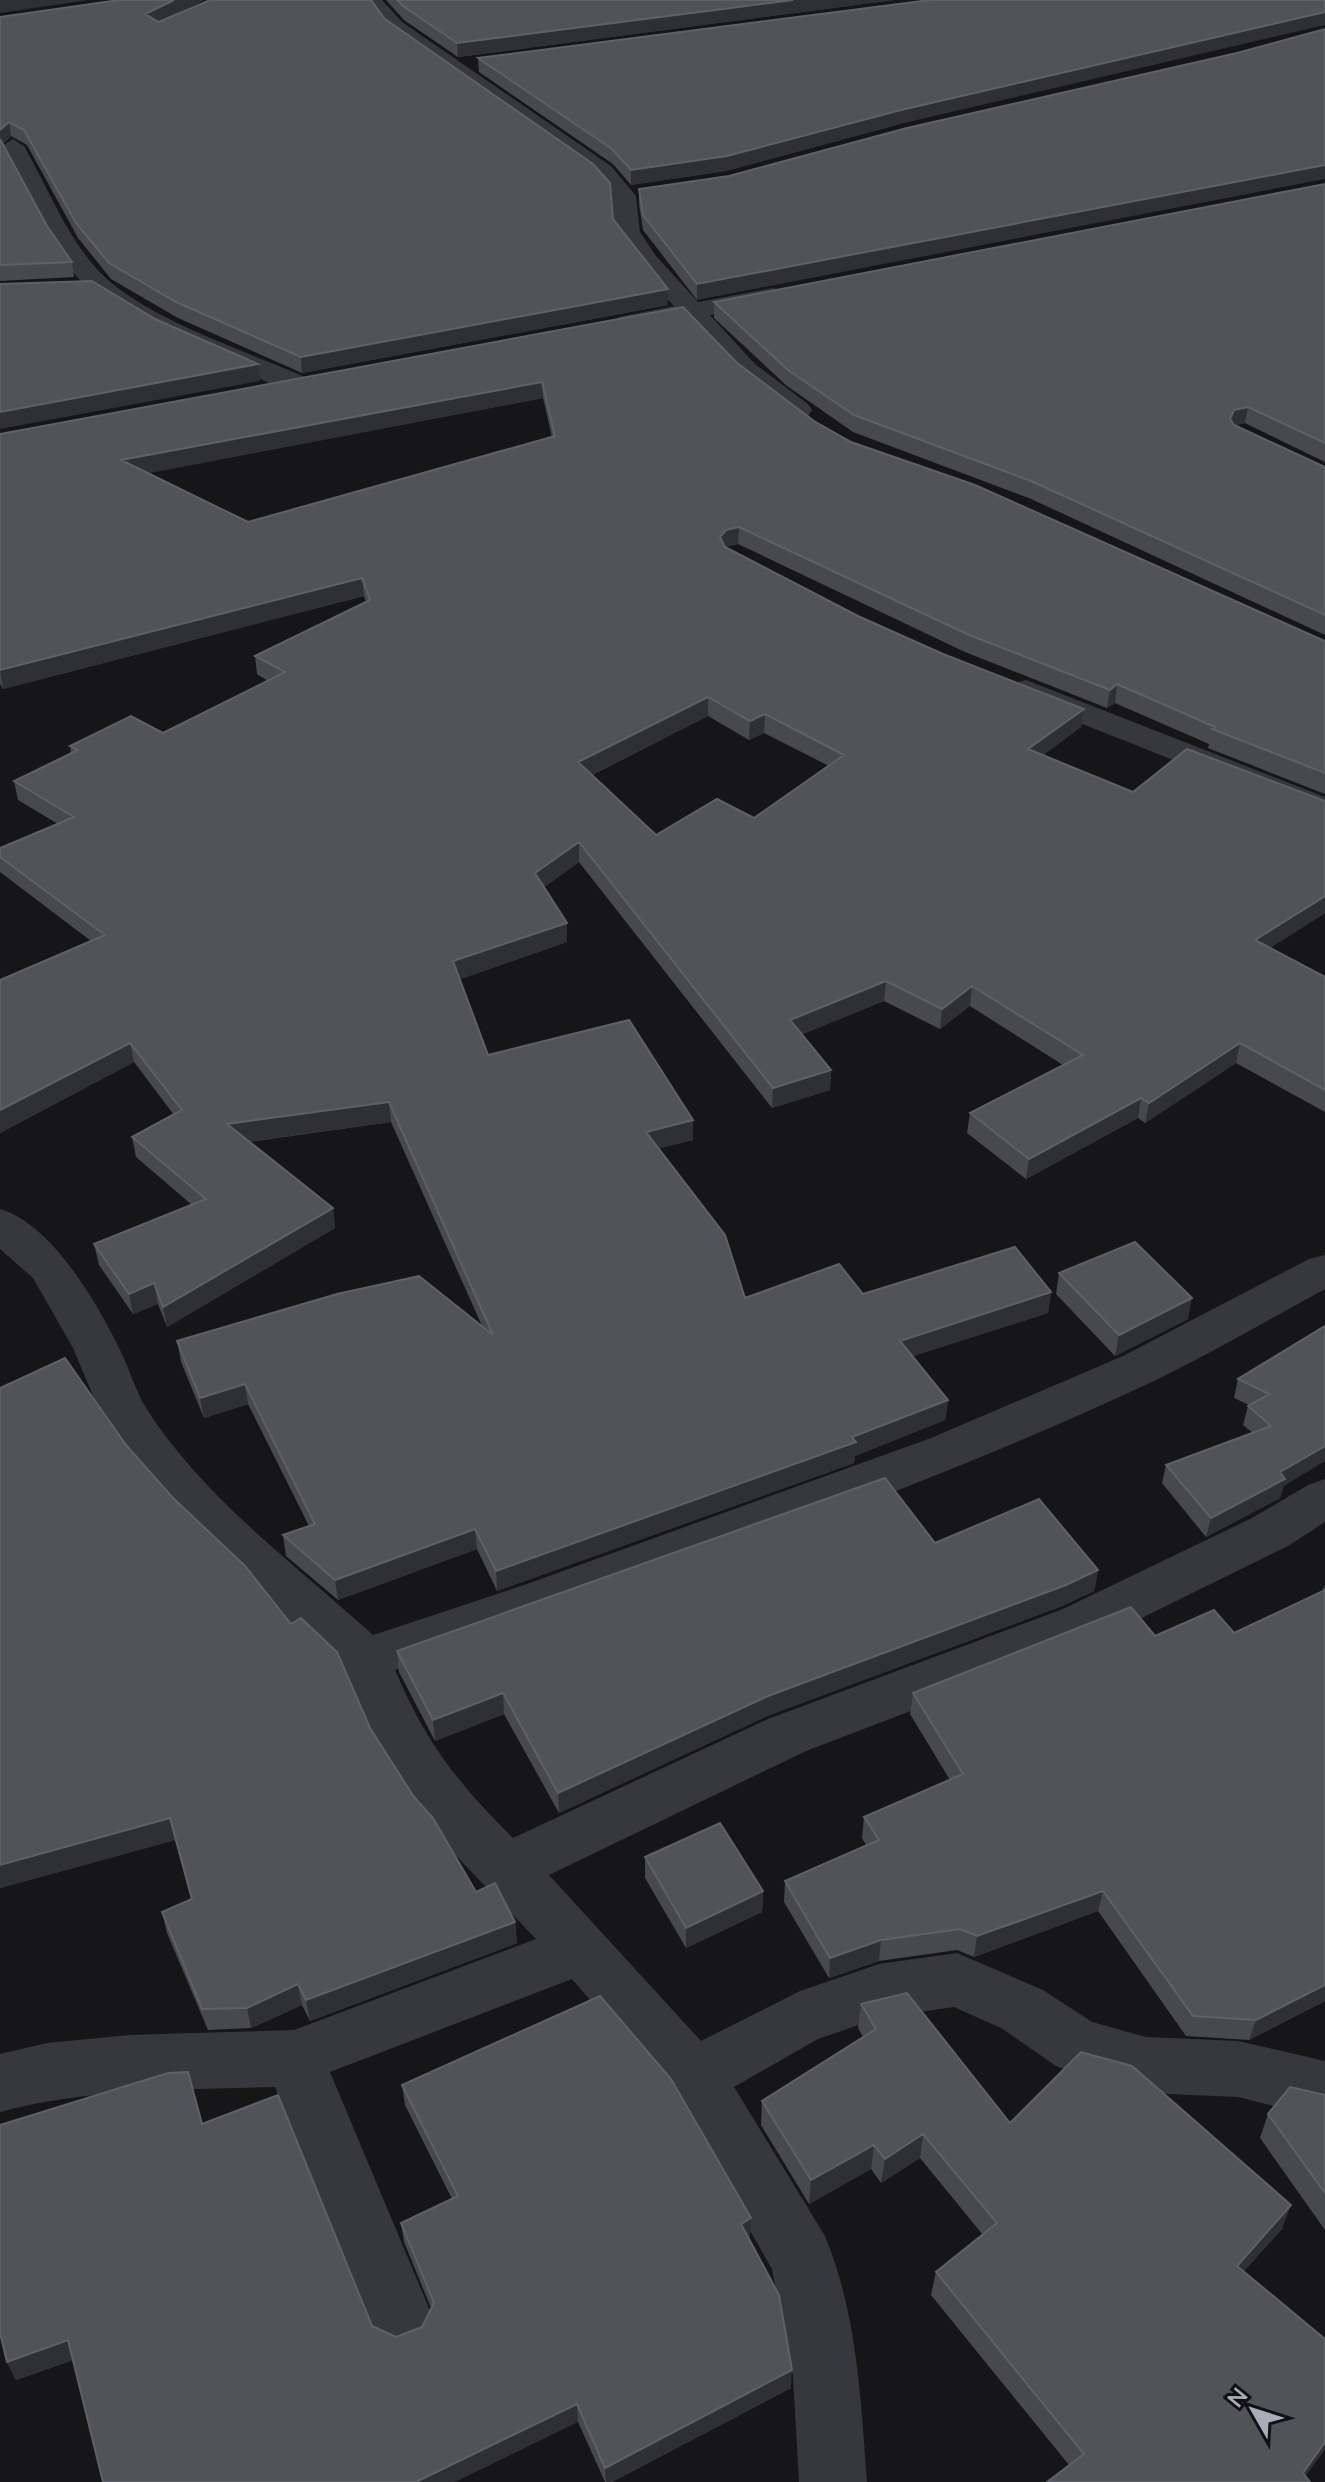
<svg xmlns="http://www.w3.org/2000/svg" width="1325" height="2482" font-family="Lato,sans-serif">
<rect width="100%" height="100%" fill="#161618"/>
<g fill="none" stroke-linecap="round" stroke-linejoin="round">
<path fill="#37383d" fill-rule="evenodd" d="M362 0H382L402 22 611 166 636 196 640 232 656 256 698 302 773 288 782 291 786 296 782 301 710 315 755 364 808 404 812 410 808 416C772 425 709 345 686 319L628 330 619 327 615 322 619 317 674 306C655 285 626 260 616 232 606 203 620 206 595 176L388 30Z
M13 139 24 146C47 186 65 233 96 268 139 317 247 351 307 378L311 384 307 390C284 395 254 375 233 365 182 343 116 322 79 279 45 240 26 190 2 146Z
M1026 680 1325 797V820L1014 697 1010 690 1014 683Z
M0 1209C52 1224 97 1303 120 1350 130 1370 136 1393 148 1411 205 1499 296 1565 373 1635L527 1584 931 1438 1123 1356 1309 1259 1325 1255V1289C1268 1320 1212 1353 1154 1381 911 1495 649 1583 395 1670 427 1744 456 1781 513 1838L768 1719 1063 1609 1252 1518 1308 1485 1325 1479V1522L1288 1546 1099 1639 806 1751 549 1875 701 2041 800 1991 879 1964 957 1953 1043 1990 1092 2022 1146 2037 1238 2041 1325 2061V2119L1238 2097 1146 2093 1077 2074 1056 2066 1001 2028 954 2007 879 2018 818 2039 734 2087 825 2236C857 2313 861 2400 867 2482H799L793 2376 772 2269 673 2097 572 1979 330 2072 434 2320 424 2343 401 2353 378 2343 275 2087C183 2090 90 2088 0 2112V2054L47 2043 129 2035 294 2030 536 1939 419 1817 376 1748 343 1672 179 1517 134 1465 101 1415 73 1348 33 1278 0 1249Z"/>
</g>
<path fill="#47494d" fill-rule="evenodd" d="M204 0 159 22 385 19 613 219 668 305 302 373 178 318 111 279 78 238 27 145 11 136 3 144 47 226 72 262 74 277 0 281V17Z
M386 0H894L458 57 404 20Z
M1237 53 697 300 643 230 639 204V189L729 176Z
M478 58 900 124 726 171 631 185 613 164 479 72Z
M1325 184V462L1245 423 1236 425 1325 467V635L1029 498 853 432 787 386 714 318V302Z
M736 362 814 421 851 442 1325 641V794L1208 748 1209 744 1115 703 1107 708 965 652 738 544 725 547 858 616 943 654 1084 709 1081 727 1043 755 1325 913 1270 948 1325 977V1112L1236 1063 1145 1123 1138 1118 1026 1179 967 1133 970 1113 1063 1065 970 1006 940 1029 884 1001 802 1034 831 1070 830 1090 772 1108 579 862 544 887 567 942 460 979 488 1055 693 1120V1140L659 1148 745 1298 863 1294 1051 1292 1048 1313 913 1356 948 1400 945 1420 855 1456 854 1463 497 1591 477 1549 338 1600 286 1556 283 1535 309 1526 248 1404 204 1418 181 1362 177 1341 482 1326 391 1122 249 1142 333 1208 335 1228 167 1327 158 1304 133 1314 99 1265 94 1244 192 1205 136 1157 132 1137 174 1115 134 1062 0 1133V980L91 941 0 872V848L58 824 18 800 14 781 71 753 70 746 163 733 268 681 257 674 255 656 366 602 364 596 3 689 0 684V434ZM543 398 552 437 248 522 147 473ZM708 716 749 740 764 733 829 766 754 818 656 835 592 775Z
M1059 1273 1188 1319 1115 1356 1056 1294Z
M1325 1326 1280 1498 1206 1537 1162 1483 1166 1465 1253 1433 1243 1425 1248 1406 1249 1405 1234 1398 1238 1379Z
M0 1388 126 1445 370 1728 414 1797 476 1892 515 1922 517 1943 310 2021 302 2005 251 2028 208 2030 167 1933 162 1912 191 1899 175 1840 0 1888Z
M935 1543 1098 1570 1094 1591 1062 1606 767 1716 559 1813 504 1714 435 1741 399 1672 397 1651Z
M1325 1585V2001L1249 2040 1186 2036 1098 1911 974 1957 957 1950 879 1961 829 1978 784 1902 785 1881 866 1845 862 1838 864 1817 950 1780 910 1714 913 1693 1155 1636 1234 1633 1322 1591Z
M645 1857 763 1891 762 1912 686 1948 645 1878Z
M861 2004 1010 2123 1282 2229 1243 2272 1325 2449 1305 2476 1069 2465 931 2295 936 2272 983 2235 920 2158 881 2183 871 2169 809 2204 761 2125 762 2101 863 2037 858 2028Z
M402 2085 750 2237 748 2238 791 2388 612 2482H605L578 2422 73 2360 16 2380 7 2362 202 2124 372 2326 396 2337 422 2327 431 2308 404 2242 401 2223 452 2199 405 2105Z
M1325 2095V2230L1260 2138 1268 2114Z"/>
<path fill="#2f3033" d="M0 0H89L0 13Z
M174 0H204L147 27 145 14Z
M793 0H894L458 57 457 43Z
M1325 12V25L900 124 726 171 631 185V170L901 110Z
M9 122 11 136 0 147V130Z
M1325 165V179L697 300V284Z
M668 289V305L302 373 301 357Z
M258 364 260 381 0 429V412Z
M542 382 543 398 124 478 121 460Z
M1248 407 1245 423 1232 426 1230 419 1234 410Z
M739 527 738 544 725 547 720 537 726 530Z
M362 578 364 596 3 689 0 670Z
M1117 684 1115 703 1107 708 1110 690Z
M708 697V716L579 781 578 762Z
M1084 709 1081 727 1026 767 1028 749Z
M765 714 764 733 749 740 750 721Z
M579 842V862L536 892 535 873Z
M1325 896V913L1251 960 1255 940Z
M567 923V942L455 981 453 961Z
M886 981 884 1001 789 1040 790 1020Z
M972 986 970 1006 940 1029 942 1009Z
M130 1043 134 1062 0 1133V1110Z
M1240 1043 1236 1063 1145 1123 1149 1103Z
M831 1070 830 1090 772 1108 773 1088Z
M1141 1098 1138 1118 1026 1179 1029 1159Z
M389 1102 391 1122 230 1144 227 1124Z
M693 1120V1140L646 1152V1132Z
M333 1208 335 1228 167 1327 163 1307Z
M154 1283 158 1304 133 1314 129 1294Z
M1051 1292 1048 1313 898 1361 900 1341Z
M1192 1298 1188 1319 1115 1356 1119 1335Z
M245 1384 248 1404 204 1418 200 1398Z
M948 1400 945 1420 855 1456 854 1463 497 1591 496 1571 852 1437Z
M1325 1446V1461L1284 1486 1280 1498 1206 1537 1211 1518 1280 1472Z
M475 1529 477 1549 338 1600 335 1580Z
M1098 1570 1094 1591 1062 1606 767 1716 559 1813 558 1793 768 1696Z
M503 1693 504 1714 435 1741 433 1720Z
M170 1818 175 1840 0 1888V1865Z
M763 1891 762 1912 686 1948V1928Z
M1103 1891 1098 1911 974 1957 977 1936Z
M515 1922 517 1943 310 2021 306 2000Z
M881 1940 879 1961 829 1978 830 1958Z
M298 1984 302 2005 251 2028 247 2008Z
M1325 1985V2001L1249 2040 1256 2020Z
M923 2134 920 2158 881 2183 885 2159Z
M874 2145 871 2169 809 2204 811 2180Z
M1291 2205 1282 2229 1228 2289 1237 2266Z
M751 2218 750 2237 740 2243 741 2224Z
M68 2340 75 2359 16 2380 7 2362Z
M792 2370 791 2388 612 2482H606L605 2468Z
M577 2404 578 2422 455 2482H416Z
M1325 2442V2449L1301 2482 1303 2473Z"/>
<path fill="#525359" stroke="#5f6168" stroke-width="2" fill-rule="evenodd" d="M119 0H174L145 14 159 22 210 0H371L385 19 593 164 610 183 613 219 668 289 301 357 176 302 109 263 76 223 24 130 9 122 0 130V17Z
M397 0H793L457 43 403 6Z
M930 0H1325V12L901 110 727 156 631 170 612 149 478 58Z
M1325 29V165L697 284 643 215 639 189 729 176 907 128 1237 53Z
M0 139 47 226 72 262 0 265Z
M1325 184V443L1248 407 1234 410 1230 419 1234 425 1325 467V615L1031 481 854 415 788 370 714 302Z
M92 281 155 319 258 364 0 412V284Z
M683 307 736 362 814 421 851 442 975 485 1325 641V773L1212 729 1215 727 1117 684 1110 690 967 634 739 527 726 530 720 537 725 547 858 616 943 654 1084 709 1028 749 1133 792 1187 749 1325 801V896L1255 940 1325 977V1090L1240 1043 1149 1103 1141 1098 1029 1159 970 1113 1083 1055 972 986 942 1009 886 981 790 1020 831 1070 773 1088 579 842 535 873 567 923 453 961 488 1055 629 1020 693 1120 646 1132 725 1235 745 1298 839 1264 863 1294 1015 1247 1051 1292 900 1341 948 1400 852 1437 856 1442 496 1571 475 1529 335 1580 283 1535 315 1524 245 1384 200 1398 177 1341 337 1294 419 1276 493 1335 389 1102 227 1124 333 1208 163 1307 154 1283 129 1294 94 1244 206 1199 132 1137 182 1110 130 1043 0 1110V980L105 935 0 857V848L74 817 14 781 78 750 70 746 131 716 163 733 285 672 255 656 370 600 362 578 0 670V434ZM542 382 555 436 248 522 121 460ZM708 697 750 721 765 714 844 755 754 818 717 799 656 835 578 762Z
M1135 1242 1192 1298 1119 1335 1059 1273Z
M1325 1326V1446L1280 1472 1285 1479 1211 1518 1166 1465 1271 1426 1248 1406 1269 1394 1238 1379Z
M65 1358 126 1445 172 1497 245 1566 291 1624 301 1618 337 1652 370 1728 414 1797 433 1818 476 1892 495 1883 515 1922 306 2000 298 1984 247 2008 202 2009 162 1912 192 1899 170 1818 0 1865V1388Z
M885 1478 935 1543 1039 1499 1098 1570 1066 1585 768 1696 558 1793 503 1693 433 1720 397 1651Z
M1325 1590V1985L1256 2020 1193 2016 1103 1891 977 1936 960 1929 881 1940 830 1958 785 1881 879 1840 864 1817 963 1774 913 1693 1131 1607 1155 1636 1214 1610 1234 1633Z
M720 1823 763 1891 686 1928 645 1857Z
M907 1993 1010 2123 1081 2052 1132 2066 1291 2205 1237 2266 1325 2339V2442L1303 2473 1310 2482H1047L1084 2454 936 2272 997 2223 923 2134 885 2159 874 2145 811 2180 762 2101 876 2029 861 2004Z
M600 1996 671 2079 751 2218 741 2224 779 2295 792 2370 605 2468 577 2404 416 2482H103L68 2340 7 2362 0 2333V2125L168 2073 188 2072 202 2124 278 2095 372 2326 396 2337 422 2327 434 2303 401 2223 458 2196 402 2085Z
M1290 2087 1325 2095V2193L1268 2114Z"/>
<g transform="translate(1253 2410) rotate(309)" stroke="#111113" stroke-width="6" paint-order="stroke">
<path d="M0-6L14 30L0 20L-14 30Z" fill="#a8adb8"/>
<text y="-12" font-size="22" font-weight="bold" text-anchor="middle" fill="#a8adb8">N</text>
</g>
</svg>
